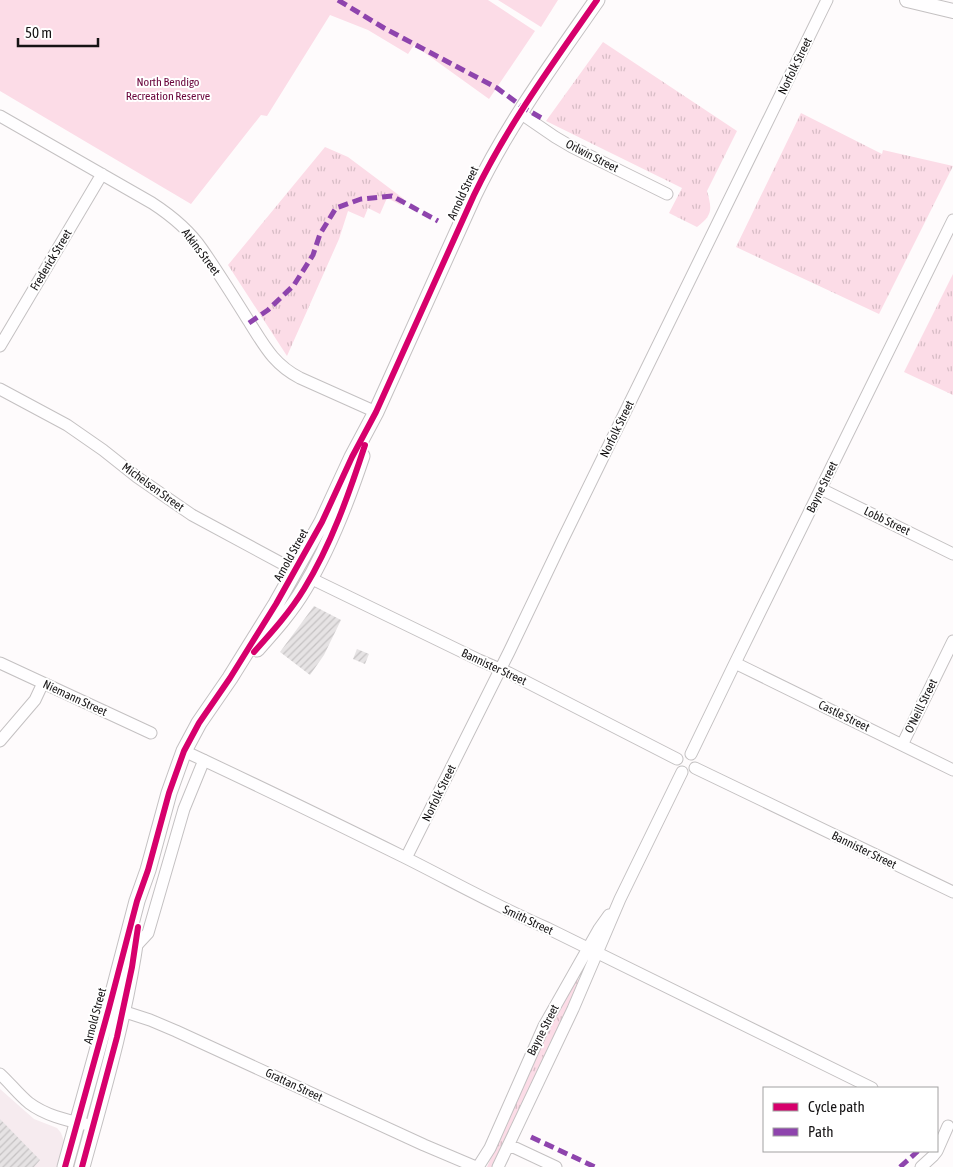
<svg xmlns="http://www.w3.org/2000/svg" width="953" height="1167" font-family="'Asap Condensed',sans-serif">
<defs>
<pattern id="grass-tufts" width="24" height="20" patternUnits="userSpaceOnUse" patternTransform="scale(1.25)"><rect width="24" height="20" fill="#fcdce7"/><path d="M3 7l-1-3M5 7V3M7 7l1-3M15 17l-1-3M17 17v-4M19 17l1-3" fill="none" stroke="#d7bcc5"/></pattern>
<pattern id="building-hatch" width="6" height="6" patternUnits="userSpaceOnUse" patternTransform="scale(1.25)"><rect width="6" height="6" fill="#e6e3e4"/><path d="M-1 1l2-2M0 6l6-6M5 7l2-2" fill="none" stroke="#c5c2c3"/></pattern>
</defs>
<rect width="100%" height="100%" fill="#fefbfc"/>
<path fill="#f6ebef" d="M0 1089 34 1119 57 1128 61 1133 64 1141 58 1167H0Z"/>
<path fill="url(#grass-tufts)" d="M603 42 737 131 707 191C712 209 713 215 697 227L669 213 682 188 546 121Z
M801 113 882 154 883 150 953 166 879 314 736 247Z
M325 147 348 157 404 199 401 205 387 198 380 214 368 208 364 218 348 211 339 239 287 356 228 265Z
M953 274V395L904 372Z
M576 978 581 981 494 1167H487L512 1109 547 1033Z"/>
<path fill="#fcdce7" d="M0 0H488L535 31 489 99 414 45 408 54 368 30 330 15 267 116 261 115 191 204 0 91Z
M498 0H558L541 27Z"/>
<path fill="url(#building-hatch)" d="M314 606 341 620 324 655 310 675 280 652Z
M357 649 369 654 365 664 353 659Z
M0 1119 40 1160 34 1167H0Z"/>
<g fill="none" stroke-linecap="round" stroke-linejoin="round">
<g stroke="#c4c1c2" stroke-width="13">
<path id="minor" d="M520 113 555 137 572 147 667 194
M0 116 152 203C172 216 189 230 202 249 218 272 233 296 248 320 264 345 273 364 300 378L376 412
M0 346 102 174
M0 389 67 425 103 450 137 477 192 515 296 571
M821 489 953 554
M310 578 479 660 509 673 677 759
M0 663 151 733
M735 663 953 770
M0 741 35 700 43 683
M902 745 953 641
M184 751C257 785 331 821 404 857 452 881 498 907 547 928L872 1088
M691 754 735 663 953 220
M695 768 953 892
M406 858 509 652 562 541 827 0
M135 947 148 933 184 809 204 760
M116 1009 150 1020 176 1031 424 1145 476 1167
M0 1074C10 1083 18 1094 29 1103 45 1115 65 1120 85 1124
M509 1145 556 1167
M937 1151 948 1126
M478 1167 490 1148 544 1026 599 929 609 915
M498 1167 573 1009 620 899 682 772
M921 1167 933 1156 937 1151"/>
</g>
<g stroke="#c4c1c2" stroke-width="16">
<path id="tertiary" d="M907 0 953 11"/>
</g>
<g stroke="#c4c1c2" stroke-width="17">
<path id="secondary" d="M257 649C274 630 291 611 304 589 329 548 347 501 362 456
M65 1167 109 1008 137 901 148 870 169 793 184 751 199 723 230 678 276 604 322 522 352 457 376 412 474 195C507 126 553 63 597 0
M82 1167C103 1091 125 1016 136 938"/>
</g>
<use href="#minor" stroke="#fffeff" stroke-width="11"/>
<use href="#tertiary" stroke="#fffeff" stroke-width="14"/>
<use href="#secondary" stroke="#fffeff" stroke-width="15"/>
<path stroke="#8e44ad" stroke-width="5" stroke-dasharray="10 5" stroke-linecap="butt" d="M338 0 384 28 497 88 524 108 545 120
M249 323 268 310 294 285 313 255 320 234 336 208 361 199 392 196 438 221
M531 1137 595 1167
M900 1167 918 1151"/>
<g stroke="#fff" stroke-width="9">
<path id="cycleway" d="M254 652C272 632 290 612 304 589 331 545 349 494 365 445
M65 1167 109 1008 137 901 148 870 169 793 184 751 199 723 230 678 276 604 322 522 352 457 376 412 474 195C507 126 553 63 597 0
M82 1167 117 1037 132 967 138 927"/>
</g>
<use href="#cycleway" stroke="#d6006c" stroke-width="6"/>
</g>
<g text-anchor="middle" stroke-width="4" stroke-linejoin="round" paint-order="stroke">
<g font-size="12" fill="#161415" stroke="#fff">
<text transform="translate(795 66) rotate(-64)" y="4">Norfolk Street</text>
<text transform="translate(592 156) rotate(27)" y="4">Orlwin Street</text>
<text transform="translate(463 193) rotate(-65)" y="4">Arnold Street</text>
<text transform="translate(201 252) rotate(53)" y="4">Atkins Street</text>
<text transform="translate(51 260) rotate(-59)" y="4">Frederick Street</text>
<text transform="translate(617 429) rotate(-64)" y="4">Norfolk Street</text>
<text transform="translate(153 487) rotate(36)" y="4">Michelsen Street</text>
<text transform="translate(822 487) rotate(-64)" y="4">Bayne Street</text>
<text transform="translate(887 521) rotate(26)" y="4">Lobb Street</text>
<text transform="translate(291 555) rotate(-61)" y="4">Arnold Street</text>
<text transform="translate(494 667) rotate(25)" y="4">Bannister Street</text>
<text transform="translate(75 698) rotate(25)" y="4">Niemann Street</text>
<text transform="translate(921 706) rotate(-64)" y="4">O'Neill Street</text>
<text transform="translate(844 716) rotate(26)" y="4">Castle Street</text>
<text transform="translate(439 793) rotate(-64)" y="4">Norfolk Street</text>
<text transform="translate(864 850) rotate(26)" y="4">Bannister Street</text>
<text transform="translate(528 920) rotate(25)" y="4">Smith Street</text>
<text transform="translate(95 1016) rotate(-75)" y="4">Arnold Street</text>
<text transform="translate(543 1030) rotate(-63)" y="4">Bayne Street</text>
<text transform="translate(294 1085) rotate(25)" y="4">Grattan Street</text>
</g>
<g font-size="12" fill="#6a053c" stroke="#fff">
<text x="168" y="86">North Bendigo<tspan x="168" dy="14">Recreation Reserve</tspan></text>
</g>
</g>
<rect x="763" y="1087" width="175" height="65" fill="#ffffff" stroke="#a2a1a1"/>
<rect x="773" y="1103" width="25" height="8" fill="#d6006c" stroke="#a2a1a1"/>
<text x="808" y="1112" font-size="15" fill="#161415">Cycle path</text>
<rect x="773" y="1128" width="25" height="8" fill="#8e44ad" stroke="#a2a1a1"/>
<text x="808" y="1137" font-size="15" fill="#161415">Path</text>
<path d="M18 38v8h80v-8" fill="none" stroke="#161415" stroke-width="2.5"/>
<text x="25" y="38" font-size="15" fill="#161415" stroke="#ffffff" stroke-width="4" paint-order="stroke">50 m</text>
</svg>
